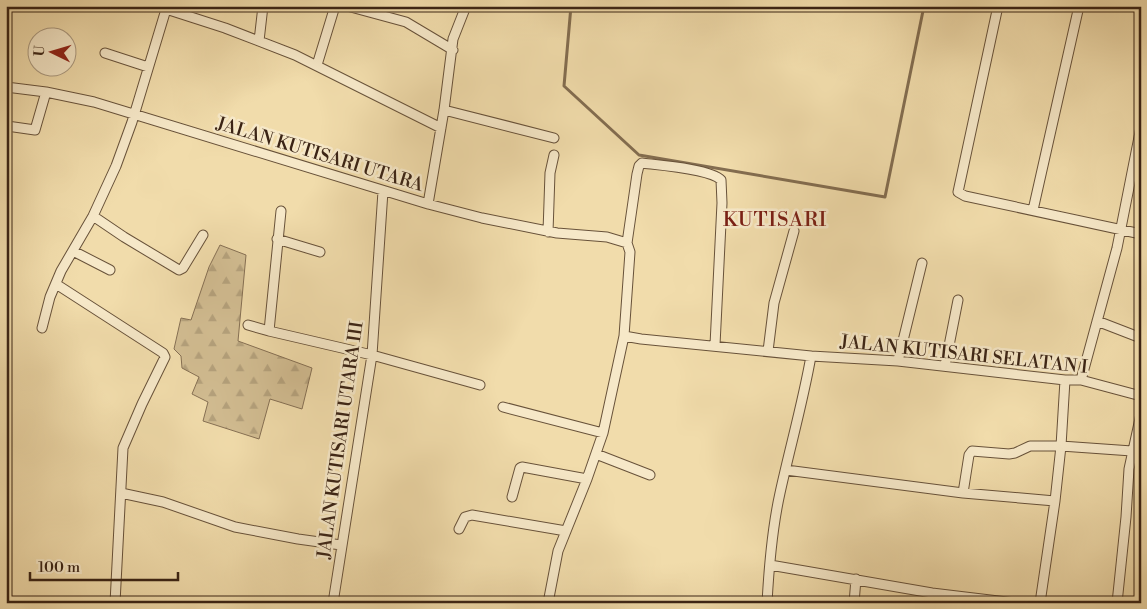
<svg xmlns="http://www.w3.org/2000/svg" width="1147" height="609" font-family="'Libre Bodoni',serif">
<defs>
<pattern id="forest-firs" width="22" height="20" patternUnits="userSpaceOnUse" patternTransform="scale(1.25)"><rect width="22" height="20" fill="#d2bd92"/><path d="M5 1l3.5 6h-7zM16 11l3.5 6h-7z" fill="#b5a27d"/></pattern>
</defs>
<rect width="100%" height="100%" fill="#f1dcab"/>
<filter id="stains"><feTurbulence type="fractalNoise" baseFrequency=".004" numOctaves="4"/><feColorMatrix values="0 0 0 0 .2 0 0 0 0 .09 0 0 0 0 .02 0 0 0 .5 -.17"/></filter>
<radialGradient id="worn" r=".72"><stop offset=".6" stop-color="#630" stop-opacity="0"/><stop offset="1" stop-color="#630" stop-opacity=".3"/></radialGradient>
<path fill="url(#forest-firs)" stroke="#867054" d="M220 245 246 255 238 341 312 368 302 409 270 399 259 439 203 421 208 402 192 394 199 377 182 368 181 356 174 349 181 318 191 320 209 267Z"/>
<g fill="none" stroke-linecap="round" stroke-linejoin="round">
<path stroke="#836d50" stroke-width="3" d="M571 6 564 86 639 155 885 197 924 6"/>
<g stroke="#68523a" stroke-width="11">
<path id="street" d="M347 6 406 22 453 50
M998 6 958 192 965 196 1141 234
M166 9 225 28 295 55 441 128
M259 41 263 6
M105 53 148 67
M317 65 335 6
M6 87 46 92 94 102 428 204 482 218 557 233 607 237 627 243
M444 110 554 138
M7 126 35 130 46 92
M428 204 444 110 453 39 466 6
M1033 210 1079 6
M281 211 269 331 372 355 480 385
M93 216 124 237 179 270 183 268 203 235
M548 232 550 173 554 155
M277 239 320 252
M73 251 110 270
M56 284 163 353 165 357 142 404 123 448 115 603
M1097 321 1141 338
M248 325 269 331
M42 328 50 297 61 271 93 216 116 166 132 122 167 6
M715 345 722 203 721 180C711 169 658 165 642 163L639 166 637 174 627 243 630 252 624 336 641 339 811 356C803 402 790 447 780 493 772 529 769 566 767 603
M768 351 774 303 794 231
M811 356 898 361 1065 380H1081L1141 396
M898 361 922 263
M945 366 958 300
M1081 380 1117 248 1141 127
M503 407 603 433
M596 454 650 475
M786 470 963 493 1055 501
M121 493 163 502 235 527 298 539 341 545
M963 493 969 455 972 451 1009 454 1015 453 1030 446H1061L1132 451
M512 497 520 468 522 467 587 479
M459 529 465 517 472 515 566 531
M770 565 932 593 1015 603
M333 603 372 355 383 191
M548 603 558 551 587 479 603 433 624 336
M854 603 856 579
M1040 603 1055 501 1061 446 1065 380
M1117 603 1126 517 1129 469 1141 414"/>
</g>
<use href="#street" stroke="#f6e8c8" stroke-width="9"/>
</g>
<g text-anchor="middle" stroke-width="5" stroke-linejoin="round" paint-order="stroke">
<g font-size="18" fill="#3b2415" stroke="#f6e8c8">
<text transform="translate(320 154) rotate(17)" y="6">JALAN KUTISARI UTARA</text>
<text transform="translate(964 354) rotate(6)" y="6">JALAN KUTISARI SELATAN I</text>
<text transform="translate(340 440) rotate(-82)" y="6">JALAN KUTISARI UTARA III</text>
</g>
<g font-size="20" letter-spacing="1" fill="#7a1f14" stroke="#f6e8c8">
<text x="775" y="226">KUTISARI</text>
</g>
</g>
<rect width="1147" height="609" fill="none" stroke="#f1dcab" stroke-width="25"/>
<rect x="8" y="8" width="1132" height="594" fill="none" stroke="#3b2415" stroke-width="2.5"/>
<rect x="12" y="12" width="1122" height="584" fill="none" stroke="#3b2415"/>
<g transform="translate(52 52) rotate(275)"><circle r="24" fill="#f6e8c8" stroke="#ab9a80"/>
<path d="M0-4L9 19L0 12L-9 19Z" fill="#8f2418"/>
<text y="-8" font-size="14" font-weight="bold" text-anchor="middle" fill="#3b2415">U</text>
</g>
<path d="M30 572v8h148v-8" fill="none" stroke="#3b2415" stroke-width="2.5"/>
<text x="38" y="572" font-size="15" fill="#3b2415" stroke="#f6e8c8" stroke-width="4" paint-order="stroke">100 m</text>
<rect width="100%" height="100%" filter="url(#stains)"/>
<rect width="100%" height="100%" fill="url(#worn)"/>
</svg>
